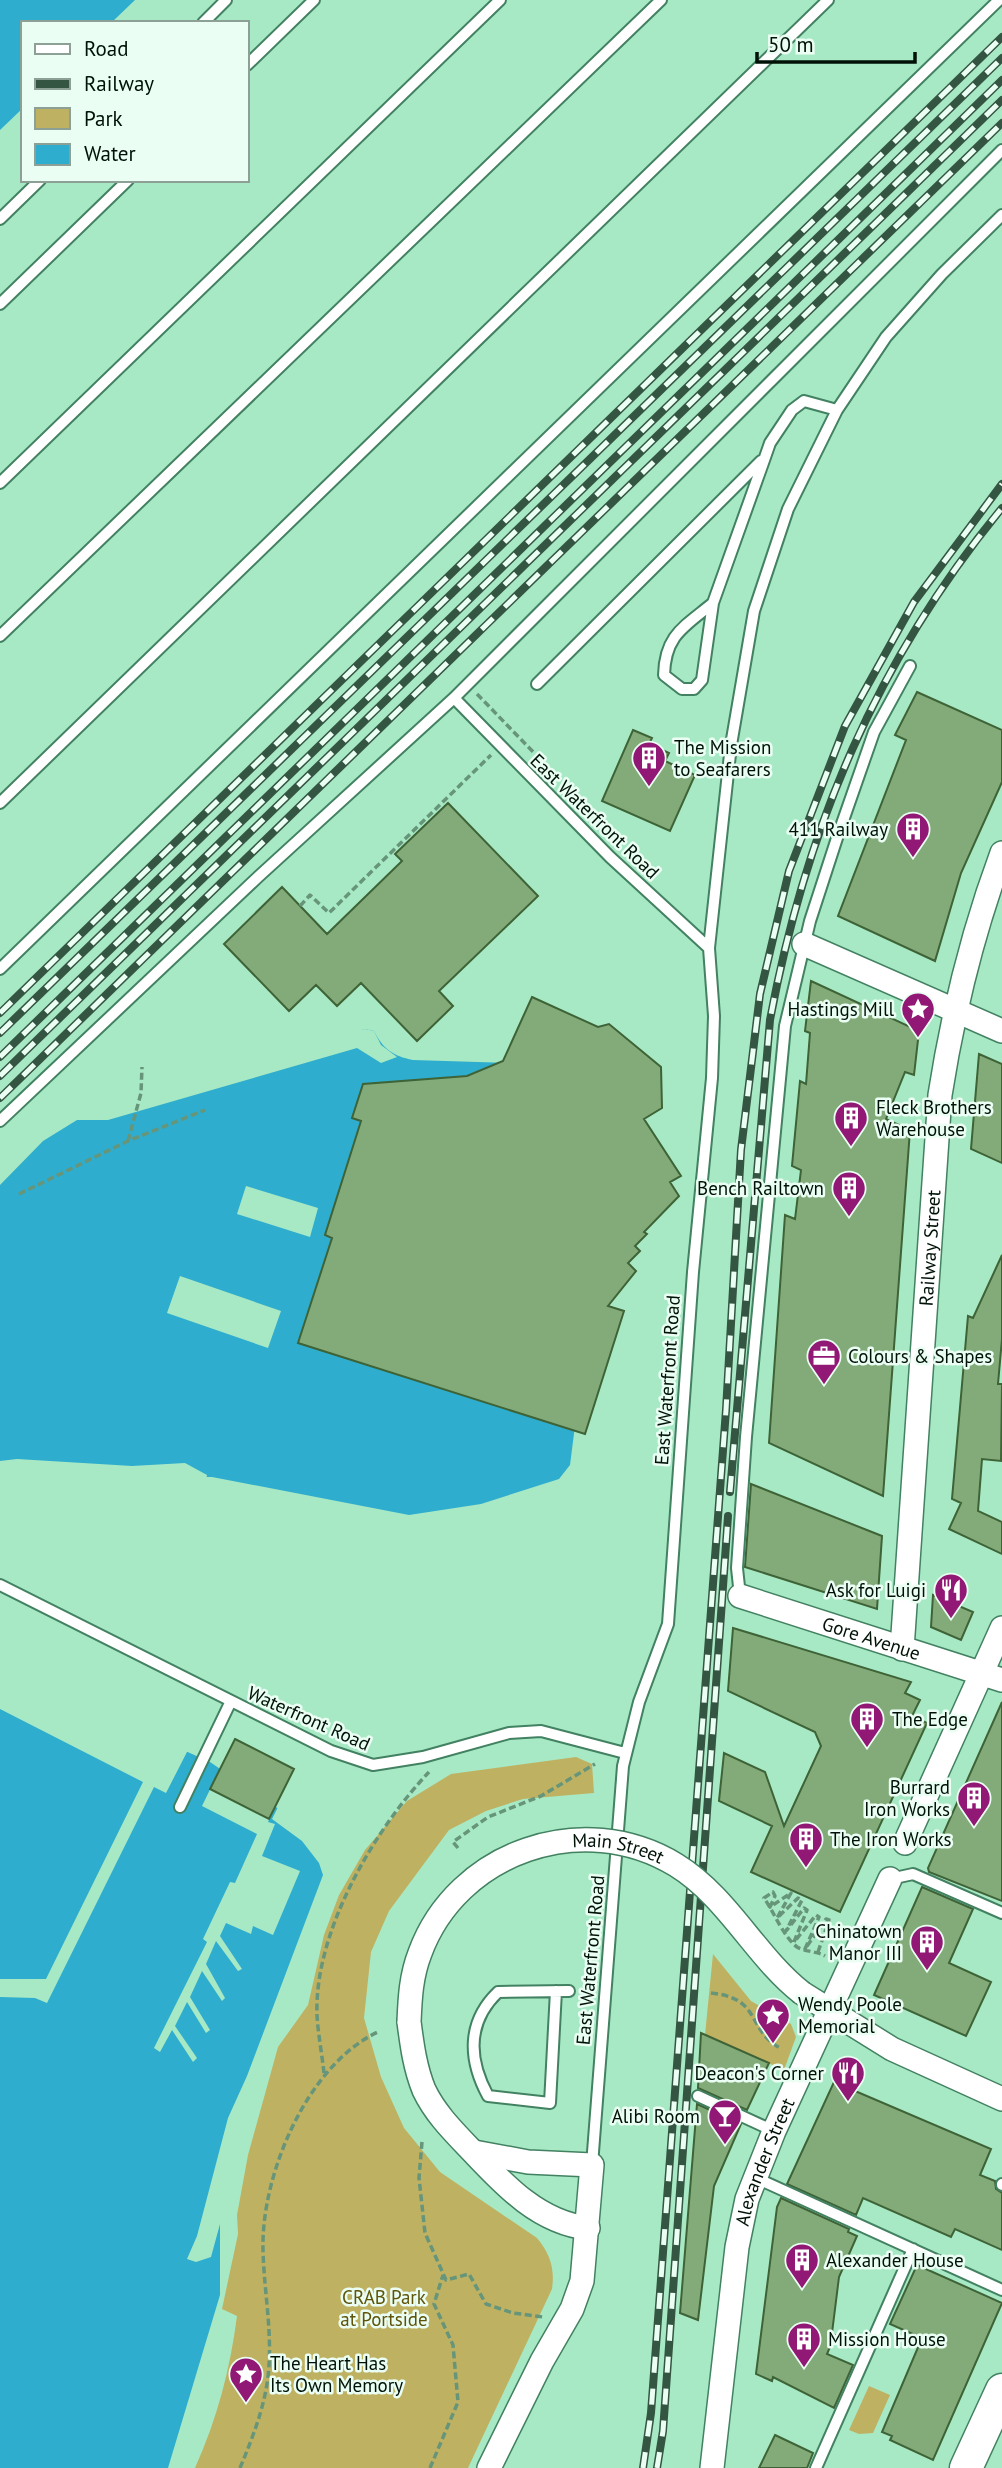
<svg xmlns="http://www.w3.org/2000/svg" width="1002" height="2468" font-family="'PT Sans',sans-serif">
<rect width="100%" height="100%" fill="#a8e9c5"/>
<path fill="#bfb162" d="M576 1757 592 1764 594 1793 523 1799 486 1811 449 1830 389 1911 371 1952 364 2018 381 2077 404 2128 440 2172 537 2238C550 2254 555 2268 552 2289L468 2468H195C217 2419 230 2370 237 2316L222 2309 238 2234 237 2215 248 2155 278 2047 308 2005 324 1935 339 1895 365 1850 407 1801 451 1774Z
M713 1954 751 2001 791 2024 796 2037 784 2070 705 2035Z
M869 2386 890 2395 873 2433 859 2434 849 2430Z"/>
<path fill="#2fadce" d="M0 0H135L111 23H23V108L0 130Z
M365 1029 374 1031C383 1049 393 1056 413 1060L543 1064 616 1104 570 1465 559 1479 481 1504 409 1515 212 1477H112L11 1464 0 1468V1162L51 1121Z
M0 1668 210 1762 286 1814 327 1865 309 1929 231 2150 220 2222V2295L168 2468H0Z"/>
<path fill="#a8e9c5" d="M365 1029 374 1031 381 1045 397 1057 381 1063 357 1048 108 1120H77L43 1141 0 1185V1158L54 1116 76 1105 334 1034Z
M246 1186 318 1208 310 1237 237 1214Z
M180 1276 281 1311 268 1348 167 1313Z
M17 1459 132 1466 185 1463 207 1475 206 1480H112L11 1468 0 1472V1461Z
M0 1665 189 1748 166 1793 154 1787 47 2003 35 1998 0 1997V1979H46L143 1782 0 1709Z
M222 1765 277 1803 268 1822 275 1824 262 1856 300 1871 273 1935 253 1926 251 1934 226 1923 220 1936 242 1969 238 1971 216 1941 206 1964 225 1998 222 2001 202 1971 190 1997 210 2030 206 2033 187 2002 175 2026 197 2058 193 2062 172 2030 160 2052 154 2048 207 1942 203 1939 230 1882 235 1883 257 1834 202 1806Z
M279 1805 289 1812 330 1864 334 1881 312 1930 235 2151 224 2239 220 2224 211 2257 196 2262 187 2259 197 2236 228 2118 247 2076 323 1875 319 1863 302 1841 272 1819Z"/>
<path fill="#83ab7a" stroke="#3e6336" stroke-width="2" d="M917 692 1002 730V782L961 873 935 961 838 916 906 740 895 735Z
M633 730 652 738 649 744 669 753 665 761 695 775 670 831 602 801Z
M448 803 538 896 439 991 453 1006 417 1041 361 983 337 1006 316 985 289 1011 224 944 282 887 327 934 402 861 395 854Z
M811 981 919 1031 914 1075 905 1072 886 1119 910 1130 883 1496 769 1443 785 1215 795 1219 801 1170 792 1166 800 1081 806 1084 810 1033 805 1031Z
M532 997 598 1027 609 1024 661 1067 662 1108 644 1119 681 1176 670 1182 679 1196 644 1232 647 1234 635 1246 640 1251 628 1263 636 1271 608 1306 624 1311 585 1434 298 1343 332 1238 325 1235 361 1121 352 1118 363 1084 467 1076 503 1061Z
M979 1054 1002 1064V1163L971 1149Z
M1002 1255V1339L998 1384H1002L1001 1461 982 1459 978 1511 1002 1522V1554L949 1529 961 1503 952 1499 968 1316 973 1318Z
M751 1484 882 1536 877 1609 745 1567Z
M933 1595 973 1612 961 1640 931 1627Z
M733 1628 911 1682 905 1693 920 1700 912 1716 927 1723 840 1912 751 1872 772 1826 719 1801 724 1753 765 1772 784 1826 821 1746 815 1732 728 1691Z
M1002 1702V1901L929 1872 928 1868Z
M235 1739 294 1769 269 1819 210 1789Z
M922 1887 973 1909 949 1963 991 1982 966 2036 874 1995Z
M701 2033 769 2063 747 2110 698 2088Z
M834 2082 991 2149 980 2175 995 2181 996 2189 1002 2193V2250L955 2229 951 2237 863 2198 856 2215 787 2184Z
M697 2104 741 2124 714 2186 698 2320 680 2313Z
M781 2198 849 2229 848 2232 857 2236 839 2277 832 2333 835 2335 827 2354 853 2365 834 2408 773 2377 772 2381 756 2374 777 2207Z
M917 2265 1002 2303 933 2460 890 2440 892 2436 882 2432 922 2338 890 2324Z
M775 2435 813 2453 807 2468H759Z"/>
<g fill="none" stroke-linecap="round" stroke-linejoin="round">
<g stroke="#428161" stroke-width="14">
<path id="service" d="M203 23 226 0
M247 65 314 0
M0 219 40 180
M0 304 128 180
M0 483 500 0
M713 603C684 627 665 635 664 675L682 689H694L702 680 713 603 763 463 770 443 792 410 804 401 837 410
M0 636 661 0
M537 684 761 461
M454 698 610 857 709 948
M0 803 828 0
M0 969 999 0
M0 1121 258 877 454 698 1002 150
M0 1585 331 1751 373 1765 423 1757 509 1733 541 1731 625 1753
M740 1596 737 1568 746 1437 785 1026 810 921 837 838 874 732 910 666
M180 1807 231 1701
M890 1879 913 1874 1002 1913
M556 1991 550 2103 488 2096C468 2059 467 2022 498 1992L569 1991
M698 2096 774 2131
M592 2165 623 1766 639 1702 668 1624 693 1272 712 1078 714 1016 709 948 731 745 754 611 788 509 837 410 886 337 942 274 1002 215
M754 2177 1002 2290
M1002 2185V2184
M816 2468 913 2249"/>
</g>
<g stroke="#428161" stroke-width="26">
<g id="minor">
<path d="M804 944 1002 1031"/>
<path id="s1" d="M740 1596 1002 1680"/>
<path id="s2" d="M902 1649 940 1095C953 1012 973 931 1002 853"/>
<path d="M905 1843 1002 1628"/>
<path d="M802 1993 892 2049 1002 2099"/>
<path d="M409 2022C412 2045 415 2068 424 2090 436 2115 455 2133 474 2153 505 2186 540 2223 588 2228"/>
<path d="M474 2152 528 2162 592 2165 582 2281 572 2309 542 2361 489 2468"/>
<path id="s3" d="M712 2468 737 2247 747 2199 774 2131 890 1879"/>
</g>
</g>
<g stroke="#428161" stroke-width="35">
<path id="secondary" d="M966 2468 1002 2390"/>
</g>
<path stroke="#66957a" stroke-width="3.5" stroke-dasharray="7 3.5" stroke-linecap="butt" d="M477 694 539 758
M300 906 310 895 329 913 491 755
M128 1141 141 1093 142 1067
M19 1194 128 1141 205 1110
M458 1848 453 1842 488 1817 541 1796 595 1764
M818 1952 829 1920 826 1919 805 1949 819 1917 816 1915 794 1942 807 1910 804 1908 786 1931 802 1900 798 1898 777 1918 791 1893 770 1907 775 1896 773 1892 764 1898C774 1912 783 1936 797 1947 805 1952 817 1951 825 1956
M711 1993C762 1998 746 2029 780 2048
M324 2073C322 2054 318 2034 317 2015 314 1932 374 1830 429 1772
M422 2142 419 2178 425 2233 446 2280 469 2274 486 2304 513 2313 543 2317
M240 2468C252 2439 264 2409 268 2377 273 2333 264 2293 263 2250 261 2174 308 2063 380 2031
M430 2468 458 2402 453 2345 434 2304 443 2275"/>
<use href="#service" stroke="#fff" stroke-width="10"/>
<use href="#minor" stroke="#fff" stroke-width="23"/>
<use href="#secondary" stroke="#fff" stroke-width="32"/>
<g stroke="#345542" stroke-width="8">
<path id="rail" d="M0 1013 1002 37
M0 1033 1002 58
M0 1057 1002 80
M0 1076 1002 100
M0 1098 1002 123
M730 1492 770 1020C806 827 877 660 1002 508
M643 2468 651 2413 726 1410 741 1150 760 994 789 871 845 726 914 602 1002 484
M657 2468 663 2431 728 1516"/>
</g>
<use href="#rail" stroke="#ebfef3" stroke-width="5" stroke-dasharray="16" stroke-linecap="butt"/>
<g stroke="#428161" stroke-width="26" stroke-linecap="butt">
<g id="minor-bridge">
<path id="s4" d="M409 2022C410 1998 411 1976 420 1953 457 1852 583 1808 676 1865 728 1897 755 1956 802 1993"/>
</g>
</g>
<use href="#minor-bridge" stroke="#fff" stroke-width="23"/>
</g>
<defs>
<g id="building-pin" transform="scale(1.75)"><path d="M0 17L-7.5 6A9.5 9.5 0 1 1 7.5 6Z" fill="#921875" stroke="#ebfef3"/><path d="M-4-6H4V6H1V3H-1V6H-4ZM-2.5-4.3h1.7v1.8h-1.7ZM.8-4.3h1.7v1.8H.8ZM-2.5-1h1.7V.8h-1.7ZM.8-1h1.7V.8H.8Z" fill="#fff"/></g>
<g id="sight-pin" transform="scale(1.75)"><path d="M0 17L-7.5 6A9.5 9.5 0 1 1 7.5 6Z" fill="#921875" stroke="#ebfef3"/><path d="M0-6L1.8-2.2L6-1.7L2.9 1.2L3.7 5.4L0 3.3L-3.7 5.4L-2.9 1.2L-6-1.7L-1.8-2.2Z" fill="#fff"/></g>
<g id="office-pin" transform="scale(1.75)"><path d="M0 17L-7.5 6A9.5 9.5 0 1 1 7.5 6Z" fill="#921875" stroke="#ebfef3"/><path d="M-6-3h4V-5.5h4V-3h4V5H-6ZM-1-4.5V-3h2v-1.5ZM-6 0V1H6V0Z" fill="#fff"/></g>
<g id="restaurant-pin" transform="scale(1.75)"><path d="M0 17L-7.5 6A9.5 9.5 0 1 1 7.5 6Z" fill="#921875" stroke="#ebfef3"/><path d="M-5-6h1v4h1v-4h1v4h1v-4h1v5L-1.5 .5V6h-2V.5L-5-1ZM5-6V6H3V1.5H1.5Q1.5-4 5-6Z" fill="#fff"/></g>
<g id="bar-pin" transform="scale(1.75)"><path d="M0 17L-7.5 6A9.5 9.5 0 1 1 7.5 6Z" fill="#921875" stroke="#ebfef3"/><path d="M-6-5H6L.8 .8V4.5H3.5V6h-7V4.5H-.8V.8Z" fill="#fff"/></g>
</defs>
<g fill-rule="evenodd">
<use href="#building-pin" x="649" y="758"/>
<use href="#building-pin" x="913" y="829"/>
<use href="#sight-pin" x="918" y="1009"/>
<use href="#building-pin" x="851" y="1118"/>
<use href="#building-pin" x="849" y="1188"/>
<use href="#office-pin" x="824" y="1356"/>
<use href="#restaurant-pin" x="951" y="1590"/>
<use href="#building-pin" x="867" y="1719"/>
<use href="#building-pin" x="974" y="1798"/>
<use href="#building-pin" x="806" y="1839"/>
<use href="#building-pin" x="927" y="1942"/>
<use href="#sight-pin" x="773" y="2015"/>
<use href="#restaurant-pin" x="848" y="2073"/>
<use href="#bar-pin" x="725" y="2116"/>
<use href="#building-pin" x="802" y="2260"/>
<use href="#building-pin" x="804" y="2339"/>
<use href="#sight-pin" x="246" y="2374"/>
</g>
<g text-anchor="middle" stroke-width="5" stroke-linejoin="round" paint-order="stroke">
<g font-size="19" fill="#001207" stroke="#ebfef3" text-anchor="start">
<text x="674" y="754">The Mission<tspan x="674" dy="22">to Seafarers</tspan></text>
<text x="888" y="836" text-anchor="end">411 Railway</text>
<text x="894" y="1016" text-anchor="end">Hastings Mill</text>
<text x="876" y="1114">Fleck Brothers<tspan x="876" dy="22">Warehouse</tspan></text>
<text x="824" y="1195" text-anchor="end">Bench Railtown</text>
<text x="848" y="1363">Colours &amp; Shapes</text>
<text x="926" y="1597" text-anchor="end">Ask for Luigi</text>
<text x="892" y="1726">The Edge</text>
<text x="950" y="1794" text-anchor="end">Burrard<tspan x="950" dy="22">Iron Works</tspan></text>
<text x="830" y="1846">The Iron Works</text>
<text x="902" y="1938" text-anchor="end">Chinatown<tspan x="902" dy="22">Manor III</tspan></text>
<text x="798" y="2011">Wendy Poole<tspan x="798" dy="22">Memorial</tspan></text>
<text x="824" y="2080" text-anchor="end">Deacon's Corner</text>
<text x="700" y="2123" text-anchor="end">Alibi Room</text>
<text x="826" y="2267">Alexander House</text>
<text x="828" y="2346">Mission House</text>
<text x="270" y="2370">The Heart Has<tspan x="270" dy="22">Its Own Memory</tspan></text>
</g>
<g font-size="19" fill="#001207" stroke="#ebfef3">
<text transform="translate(595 816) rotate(44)" y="7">East Waterfront Road</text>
<text dy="7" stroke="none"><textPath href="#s2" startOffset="402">Railway Street</textPath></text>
<text transform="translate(667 1380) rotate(-86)" y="7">East Waterfront Road</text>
<text dy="7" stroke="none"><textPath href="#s1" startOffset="138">Gore Avenue</textPath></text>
<text transform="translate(309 1718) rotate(24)" y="7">Waterfront Road</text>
<text dy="7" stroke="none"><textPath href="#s4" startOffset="317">Main Street</textPath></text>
<text transform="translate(590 1960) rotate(-85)" y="7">East Waterfront Road</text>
<text dy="7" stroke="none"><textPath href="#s3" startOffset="312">Alexander Street</textPath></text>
</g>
<g font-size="19" fill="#5e5309" stroke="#ebfef3">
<text x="384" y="2304">CRAB Park<tspan x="384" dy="22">at Portside</tspan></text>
</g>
</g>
<rect x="21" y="21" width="228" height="161" fill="#ebfef3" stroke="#8da095" stroke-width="2"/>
<rect x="35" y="44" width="35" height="10" fill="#ffffff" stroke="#8da095" stroke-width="2"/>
<text x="84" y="56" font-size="21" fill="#001207">Road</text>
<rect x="35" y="79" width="35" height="10" fill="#345542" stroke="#8da095" stroke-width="2"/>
<text x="84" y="91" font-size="21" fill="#001207">Railway</text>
<rect x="35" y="108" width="35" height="21" fill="#bfb162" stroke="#8da095" stroke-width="2"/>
<text x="84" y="126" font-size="21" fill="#001207">Park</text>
<rect x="35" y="144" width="35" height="21" fill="#2fadce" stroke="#8da095" stroke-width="2"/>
<text x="84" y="161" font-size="21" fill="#001207">Water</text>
<path d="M757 52v10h158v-10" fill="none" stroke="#001207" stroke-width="3.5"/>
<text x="768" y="52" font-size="21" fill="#001207" stroke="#ebfef3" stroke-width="5" paint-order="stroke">50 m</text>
</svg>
